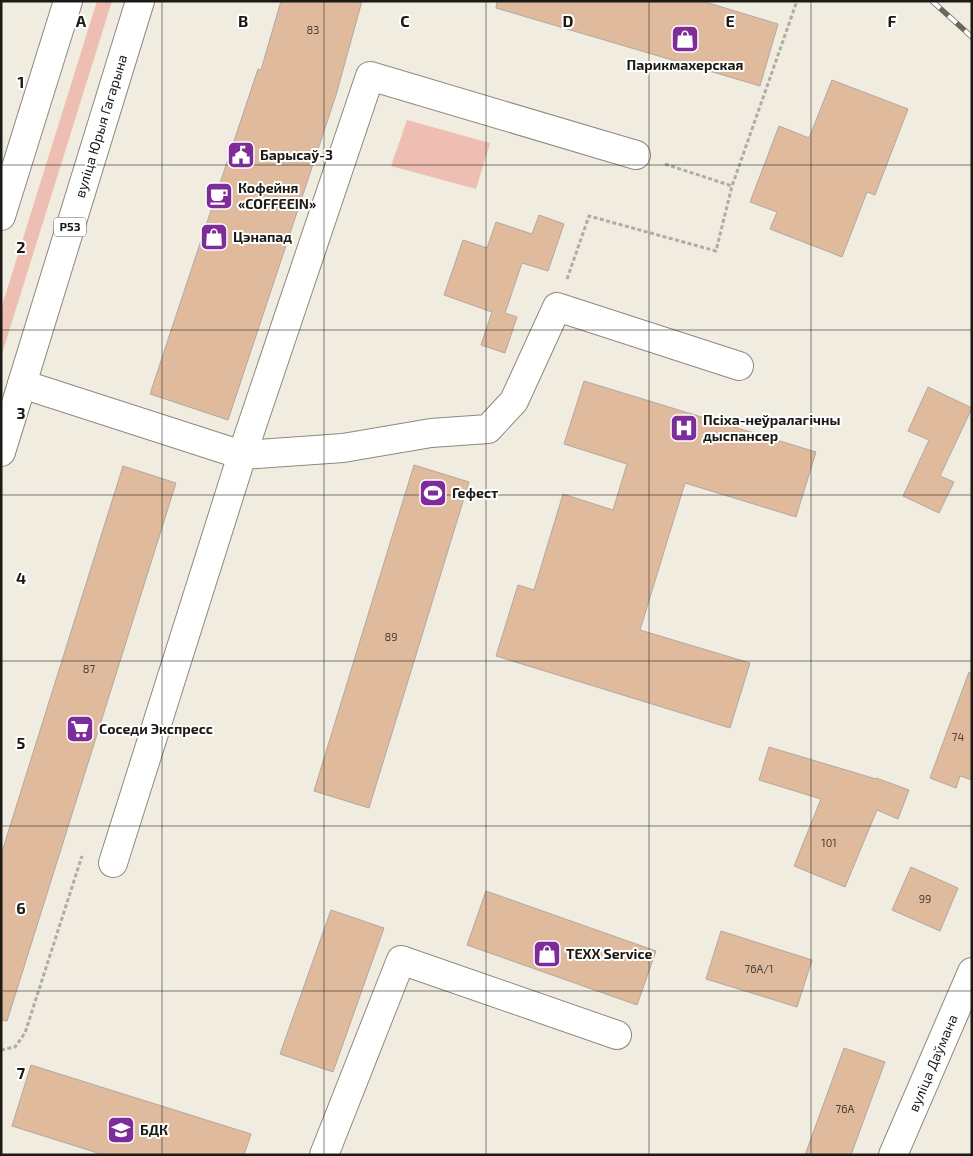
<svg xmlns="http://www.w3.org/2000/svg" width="973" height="1156" font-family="'Exo 2',sans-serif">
<rect width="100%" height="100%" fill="#f1ece0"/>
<path fill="#eebeb3" d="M97 1H112L1 357V309Z
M407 120 490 143 476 189 391 166Z"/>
<path fill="#dfba9d" stroke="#b3a8a0" d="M281 1H362L336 95 228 420 150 394 258 69 261 70Z
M497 1H702L778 24 760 86 496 8Z
M832 80 908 109 875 195 867 192 842 257 770 229 777 212 750 202 779 126 809 138Z
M539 215 564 224 548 271 522 263 505 313 517 317 505 353 481 345 492 312 444 295 463 240 487 248 496 222 532 234Z
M584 381 816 452 796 517 685 483 640 630 750 663 730 728 496 656 518 585 534 590 563 494 613 510 627 464 564 444Z
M928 387 972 408 940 476 954 482 939 513 903 496 929 440 908 431Z
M414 465 469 482 369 808 314 791Z
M123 466 176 483 7 1021 1 1020V855Z
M969 672 972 673V780L960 776 956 788 930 778Z
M769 747 876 779V778L909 790 898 819 877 810 845 887 794 866 821 799 759 780Z
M911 867 958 888 940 931 892 910Z
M486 891 656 951 637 1005 467 945Z
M331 910 384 928 333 1072 280 1054Z
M721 931 812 960 797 1007 706 979Z
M844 1048 885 1062 851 1155H805Z
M31 1065 251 1134 244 1155H104L12 1126Z"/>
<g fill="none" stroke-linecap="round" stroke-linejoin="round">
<g stroke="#8e897e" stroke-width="30">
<path id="minor" d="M636 155 370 76 242 455 343 448 431 433 488 429 514 401 557 307 739 366
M22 384 242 455 113 863
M324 1155 401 960 617 1035
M893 1155 972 972"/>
</g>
<g stroke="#8e897e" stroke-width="30">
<path id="major" d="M1 216 68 1
M1 452 140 1"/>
</g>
<path stroke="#b0aca3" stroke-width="3" stroke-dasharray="4 2.5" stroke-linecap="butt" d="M665 164 732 186 797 1
M567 279 589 216 716 251 732 186
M1 1050 15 1047 25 1033 82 856"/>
<use href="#minor" stroke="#fff" stroke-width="28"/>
<use href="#major" stroke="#fff" stroke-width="28"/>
<g stroke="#6a6760" stroke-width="5.5">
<path id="rail" d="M932 1 972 37"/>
</g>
<use href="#rail" stroke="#fff" stroke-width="4" stroke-dasharray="11" stroke-linecap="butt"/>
</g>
<path fill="none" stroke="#1b1a15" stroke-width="1" stroke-opacity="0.55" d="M162 1V1155M324 1V1155M486 1V1155M649 1V1155M811 1V1155M1 165H972M1 330H972M1 495H972M1 661H972M1 826H972M1 991H972"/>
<defs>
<g id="shop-square" transform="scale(1.4375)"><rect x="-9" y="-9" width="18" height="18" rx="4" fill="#7f2c9b" stroke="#fff"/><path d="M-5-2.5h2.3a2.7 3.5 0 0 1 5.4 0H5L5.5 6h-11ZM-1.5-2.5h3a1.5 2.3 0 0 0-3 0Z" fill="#fff"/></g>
<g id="civic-square" transform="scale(1.4375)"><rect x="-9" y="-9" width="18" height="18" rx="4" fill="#7f2c9b" stroke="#fff"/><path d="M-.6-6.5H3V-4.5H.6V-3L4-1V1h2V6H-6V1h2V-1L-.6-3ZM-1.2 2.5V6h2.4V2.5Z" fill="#fff"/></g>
<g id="cafe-square" transform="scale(1.4375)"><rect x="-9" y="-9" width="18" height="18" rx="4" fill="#7f2c9b" stroke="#fff"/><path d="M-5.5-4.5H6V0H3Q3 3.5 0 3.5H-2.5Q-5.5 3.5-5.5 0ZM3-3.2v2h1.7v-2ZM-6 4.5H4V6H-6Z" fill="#fff"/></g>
<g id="hospital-square" transform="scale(1.4375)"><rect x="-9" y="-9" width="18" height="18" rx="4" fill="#7f2c9b" stroke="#fff"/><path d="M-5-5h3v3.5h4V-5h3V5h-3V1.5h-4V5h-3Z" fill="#fff"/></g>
<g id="stadium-square" transform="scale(1.4375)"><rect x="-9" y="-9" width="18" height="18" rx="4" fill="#7f2c9b" stroke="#fff"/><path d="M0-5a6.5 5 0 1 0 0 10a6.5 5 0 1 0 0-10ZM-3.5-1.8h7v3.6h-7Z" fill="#fff"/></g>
<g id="supermarket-square" transform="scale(1.4375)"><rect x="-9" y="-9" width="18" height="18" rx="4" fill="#7f2c9b" stroke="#fff"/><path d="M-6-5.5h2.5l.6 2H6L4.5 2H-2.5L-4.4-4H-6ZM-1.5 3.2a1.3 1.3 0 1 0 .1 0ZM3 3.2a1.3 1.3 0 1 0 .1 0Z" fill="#fff"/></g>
<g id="school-square" transform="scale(1.4375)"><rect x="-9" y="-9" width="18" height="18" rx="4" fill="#7f2c9b" stroke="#fff"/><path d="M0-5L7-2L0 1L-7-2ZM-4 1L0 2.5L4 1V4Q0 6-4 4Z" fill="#fff"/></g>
</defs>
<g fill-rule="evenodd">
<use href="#shop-square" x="685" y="39"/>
<use href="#civic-square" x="241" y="155"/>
<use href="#cafe-square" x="219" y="196"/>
<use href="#shop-square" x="214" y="237"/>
<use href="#hospital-square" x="684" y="428"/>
<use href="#stadium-square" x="433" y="493"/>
<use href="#supermarket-square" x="80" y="729"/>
<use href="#shop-square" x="547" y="954"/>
<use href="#school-square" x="121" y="1130"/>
</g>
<g text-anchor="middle" stroke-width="4" stroke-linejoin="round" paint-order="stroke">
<g font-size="11" fill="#4c4237">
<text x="313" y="34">83</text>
<text x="391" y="641">89</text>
<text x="89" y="673">87</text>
<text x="958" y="741">74</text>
<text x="829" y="847">101</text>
<text x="925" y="903">99</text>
<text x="759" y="973">76А/1</text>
<text x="845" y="1113">76А</text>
</g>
<rect fill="#fff" stroke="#5f5f5b" stroke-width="1" x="54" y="217.5" width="32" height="19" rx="4"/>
<g font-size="12" font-weight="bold" fill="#1b1a15">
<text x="70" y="231">Р53</text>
</g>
<g font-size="14" font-weight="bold" fill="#1b1a15" stroke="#fff" text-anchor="start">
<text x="685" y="70" text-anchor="middle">Парикмахерская</text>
<text x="260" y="160">Барысаў-3</text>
<text x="238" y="193">Кофейня<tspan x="238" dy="16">«COFFEEIN»</tspan></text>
<text x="233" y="242">Цэнапад</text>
<text x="703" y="425">Псіха-неўралагічны<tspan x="703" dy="16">дыспансер</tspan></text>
<text x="452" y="498">Гефест</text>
<text x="99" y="734">Соседи Экспресс</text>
<text x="566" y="959">TEXX Service</text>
<text x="140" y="1135">БДК</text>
</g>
<g font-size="14" fill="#1b1a15" stroke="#fff">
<text transform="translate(101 126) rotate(-73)" y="5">вуліца Юрыя Гагарына</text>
<text transform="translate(933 1063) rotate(-67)" y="5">вуліца Даўмана</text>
</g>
</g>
<g font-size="16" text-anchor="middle" font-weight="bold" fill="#1b1a15" stroke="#fff" stroke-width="4" stroke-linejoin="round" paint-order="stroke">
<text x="81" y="27">A</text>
<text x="243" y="27">B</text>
<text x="405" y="27">C</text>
<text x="568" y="27">D</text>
<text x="730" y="27">E</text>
<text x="892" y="27">F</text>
<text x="21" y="88">1</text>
<text x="21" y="253">2</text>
<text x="21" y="419">3</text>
<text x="21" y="584">4</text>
<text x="21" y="749">5</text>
<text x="21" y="914">6</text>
<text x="21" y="1079">7</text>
</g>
<rect width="973" height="1156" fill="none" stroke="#1b1a15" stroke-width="5"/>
</svg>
